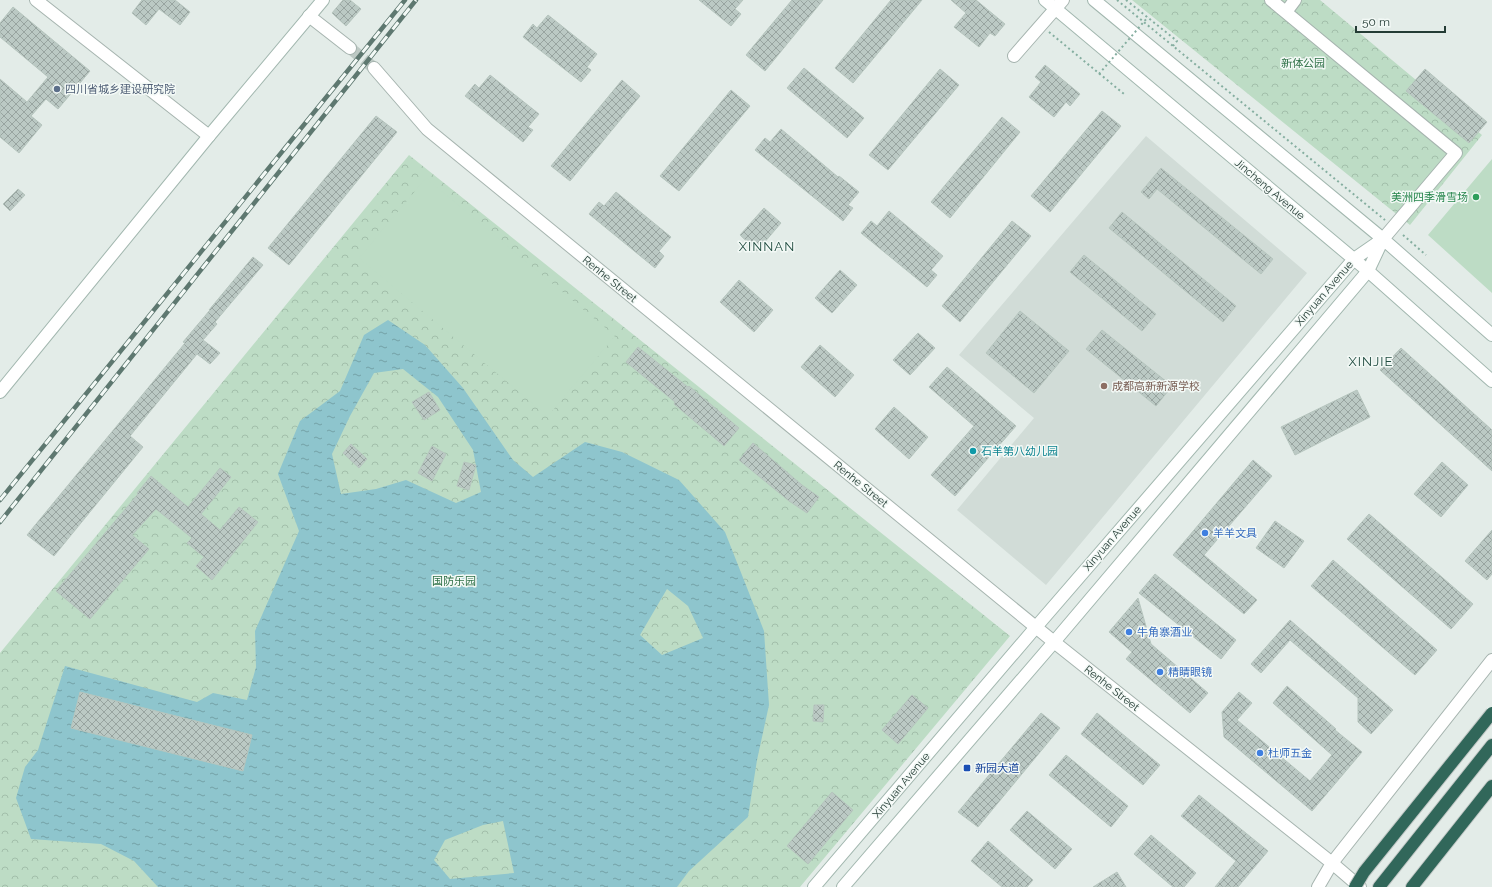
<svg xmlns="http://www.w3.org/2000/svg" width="1492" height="887" font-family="Raleway,'Noto Sans SC',sans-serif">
<defs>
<pattern id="park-crowns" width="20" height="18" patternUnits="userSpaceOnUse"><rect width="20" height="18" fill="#bddcc5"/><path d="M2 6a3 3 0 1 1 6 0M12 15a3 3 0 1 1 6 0" fill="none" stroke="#a2beaa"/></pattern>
<pattern id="water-ripples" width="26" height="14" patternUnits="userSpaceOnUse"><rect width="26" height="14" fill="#8ec5cd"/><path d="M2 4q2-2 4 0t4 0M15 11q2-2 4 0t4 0" fill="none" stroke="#74a1a7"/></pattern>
<pattern id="building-cross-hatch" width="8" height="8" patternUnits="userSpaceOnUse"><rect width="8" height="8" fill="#bbc9c4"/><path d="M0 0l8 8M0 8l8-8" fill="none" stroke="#98a4a0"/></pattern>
</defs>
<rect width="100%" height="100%" fill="#e3ece8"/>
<path fill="#d1dcd7" d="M1146 136 1307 273 1046 585 957 510 1034 418 959 355Z"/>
<path fill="url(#park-crowns)" d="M1132 0H1320L1482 135 1410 225Z
M409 155 1010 636 800 887H0V653Z"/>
<path fill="#bddcc5" d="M1492 159V293L1428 235Z
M426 178 615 336 548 416 359 258Z"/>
<path fill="url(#water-ripples)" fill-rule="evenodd" d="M388 320 425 345 463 388 513 460 533 477 585 442 622 452 679 480 725 532 764 631 769 705 757 760 748 817 689 871 677 887H158L134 861 101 844 31 839 16 798 25 767 38 750 65 666 197 702 213 693 247 700 256 667 255 631 299 531 278 474 300 421 340 391 364 335ZM403 369 438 397 473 450 481 492 456 503 406 480 376 489 341 494 332 454 350 416 374 373ZM667 589 688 606 703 638 662 655 640 635ZM503 821 514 873 450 879 434 860 445 840 483 825Z"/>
<path fill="url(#building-cross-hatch)" stroke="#b6c5be" d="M142 0H175L190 12 180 25 159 9 146 25 132 13Z
M343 0H350L361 9 346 26 332 13Z
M699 0H743L735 9 741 14 731 26Z
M792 0H823L765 71 746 55Z
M891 0H922L853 83 835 68Z
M951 0H976L1005 24 995 36 990 33 979 47 954 27 966 13Z
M13 7 90 71 58 109 46 99 31 116 42 125 19 153 0 137V79L27 102 48 77 0 37V23Z
M548 15 597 54 587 67 591 70 581 82 523 37 533 24 537 28Z
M1045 65 1080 94 1070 106 1066 102 1054 117 1029 97 1041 82 1035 77Z
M804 68 864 118 847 138 787 88Z
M940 69 959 85 888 170 869 155Z
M1425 69 1487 122 1469 143 1406 91Z
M490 75 539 114 528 127 533 130 523 142 465 96 475 84 479 88Z
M622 80 640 96 570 181 551 166Z
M731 90 750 106 679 191 660 176Z
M1102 111 1121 126 1050 212 1031 196Z
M376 116 397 132 289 265 268 248Z
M1002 117 1020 132 950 218 931 202Z
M781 129 838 177 839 176 859 192 848 205 853 208 843 221 755 150 765 138 770 142Z
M1161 168 1273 259 1261 274 1157 189 1149 199 1141 192Z
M18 189 25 195 10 211 3 204Z
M616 192 671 237 659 251 664 256 655 268 589 214 599 202 604 206Z
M764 208 781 223 757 251 740 235Z
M889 211 943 256 931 270 937 275 927 287 861 233 871 221 877 226Z
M1122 212 1236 306 1223 322 1109 228Z
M1012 221 1031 236 960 322 942 306Z
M1084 255 1156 314 1142 331 1070 272Z
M253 257 263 265 215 322 217 324 203 340 220 353 210 364 197 354 130 436 143 447 54 556 27 535 185 343 183 342 210 310H209Z
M840 270 857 285 832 313 815 298Z
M739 280 773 310 754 332 720 302Z
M1020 311 1069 351 1034 393 986 353Z
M1102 330 1172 386 1156 406 1086 349Z
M918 333 935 348 910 375 893 360Z
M820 345 854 375 835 397 801 367Z
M638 347 688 387 689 386 739 428 724 446 674 404 675 402 626 362Z
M1401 348 1492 430V471L1380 370Z
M947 367 1016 426 955 496 931 475 974 426 929 387Z
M1357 390 1370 417 1295 455 1281 427Z
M429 392 440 410 424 420 412 402Z
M894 407 928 437 909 459 875 429Z
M753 443 802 485 819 497 807 513 789 501 739 460Z
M351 444 367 459 359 468 343 453Z
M432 446 446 454 432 481 418 473Z
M1253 460 1272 476 1204 555 1257 600 1244 614 1173 555Z
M464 462 476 465 469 490 457 486Z
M1442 462 1468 485 1441 517 1414 494Z
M220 468 231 477 201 514 220 530 239 507 258 522 212 580 196 566 204 557 187 543 192 538 156 509 132 535 149 549 90 619 56 591 138 494 137 493 151 476 188 507Z
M1369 514 1473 604 1451 629 1347 539Z
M1275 521 1304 541 1284 568 1256 548Z
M1492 530V574L1487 580 1465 561Z
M1333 560 1437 650 1415 675 1311 586Z
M1155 574 1236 640 1221 659 1139 593Z
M1138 598 1151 644 1208 693 1190 713 1126 659 1132 652 1109 632Z
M1290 620 1393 710 1371 734 1358 722V698L1290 640 1261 673 1251 664Z
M1287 686 1336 729 1335 730 1362 752 1312 811 1224 737 1222 712 1239 692 1252 703 1237 720 1310 781 1332 755 1273 703Z
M80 692 252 735 243 771 71 728Z
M912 695 928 708 898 744 882 730Z
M814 705H824L823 722 813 721Z
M1041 713 1060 728 978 827 958 812Z
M1097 713 1160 765 1143 785 1081 734Z
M1066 755 1128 806 1111 827 1049 775Z
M832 792 853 810 808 864 787 846Z
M1199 795 1268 851 1238 887H1215L1236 861 1181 816Z
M1027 811 1072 849 1055 869 1010 830Z
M1151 835 1196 873 1184 887H1173L1134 854Z
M988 841 1033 880 1027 887H1002L971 861Z
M1117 872 1126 887H1093Z"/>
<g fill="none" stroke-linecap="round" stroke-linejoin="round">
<path stroke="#bdc9c4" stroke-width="12" stroke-dasharray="12 6" stroke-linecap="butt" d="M350 48 374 68"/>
<g stroke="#a6b4af" stroke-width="14">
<path id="street" d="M36 0 209 136
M1271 0 1456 153 1383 239
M1286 12 1295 0
M309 16 350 48
M1014 56 1063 0
M374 68 427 129 1054 642 1332 863 1360 887
M1318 887 1332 863 1492 660"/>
</g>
<g stroke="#a2b7af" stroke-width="14">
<path id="secondary" d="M1045 0 1368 271 1492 381
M1094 0 1383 239 1492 335
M0 392 209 136 323 0
M814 887 1036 627 1354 259 1383 239
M843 887 1054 642 1368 271 1383 239"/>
</g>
<g stroke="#c2c8c6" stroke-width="14">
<path id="highway" d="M1379 887 1492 745
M1412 887 1492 786"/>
</g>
<path stroke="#85aea0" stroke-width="2" stroke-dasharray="2 3" stroke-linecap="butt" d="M1117 0 1385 220
M1126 0 1177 41 1173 46
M1049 32 1124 94
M1403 235 1426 255"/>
<use href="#street" stroke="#fff" stroke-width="12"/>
<use href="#secondary" stroke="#fff" stroke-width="12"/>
<use href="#highway" stroke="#31675a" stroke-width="12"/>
<g stroke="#5e7870" stroke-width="4.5">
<path id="rail" d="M0 500 405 0
M0 522 416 0"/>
</g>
<use href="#rail" stroke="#f3f9f6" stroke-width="3" stroke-dasharray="9" stroke-linecap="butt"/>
<g stroke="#c2c8c6" stroke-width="14" stroke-linecap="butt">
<path id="highway-bridge" d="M1355 887 1364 872 1492 713"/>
</g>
<path stroke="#85aea0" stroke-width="2" stroke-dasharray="2 3" stroke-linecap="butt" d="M1099 74 1148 17"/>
<use href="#highway-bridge" stroke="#31675a" stroke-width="12"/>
</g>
<circle fill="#5c6f8a" stroke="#f3f9f6" stroke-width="1.5" cx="57" cy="89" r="4"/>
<circle fill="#2e9e5b" stroke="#f3f9f6" stroke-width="1.5" cx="1476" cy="197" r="4"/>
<circle fill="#8d6e63" stroke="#f3f9f6" stroke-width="1.5" cx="1104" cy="386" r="4"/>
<circle fill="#0f9aa8" stroke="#f3f9f6" stroke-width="1.5" cx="973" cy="451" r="4"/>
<g fill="#3f7fe0" stroke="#f3f9f6" stroke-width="1.5">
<circle cx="1205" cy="533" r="4"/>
<circle cx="1129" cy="632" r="4"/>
<circle cx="1160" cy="672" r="4"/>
<circle cx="1260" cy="753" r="4"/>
</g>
<rect fill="#1a4fb4" stroke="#f3f9f6" stroke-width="1.5" x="963" y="764" width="8" height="8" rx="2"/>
<g text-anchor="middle" stroke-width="3" stroke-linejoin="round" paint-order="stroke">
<g font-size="11" fill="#307148" stroke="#f3f9f6">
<text x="1303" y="67">新体公园</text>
<text x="454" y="585">国防乐园</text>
</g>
<g font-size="11" fill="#4e5e75" stroke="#f3f9f6" text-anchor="start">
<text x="65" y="93">四川省城乡建设研究院</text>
</g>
<g font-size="11" fill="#243c35" stroke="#f3f9f6">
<text transform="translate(1270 189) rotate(40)" y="4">Jincheng Avenue</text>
<text transform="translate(610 279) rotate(39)" y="4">Renhe Street</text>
<text transform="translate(1324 293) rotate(-49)" y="4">Xinyuan Avenue</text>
<text transform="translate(861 484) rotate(39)" y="4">Renhe Street</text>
<text transform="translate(1112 538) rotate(-49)" y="4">Xinyuan Avenue</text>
<text transform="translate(1112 688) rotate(38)" y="4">Renhe Street</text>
<text transform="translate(901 785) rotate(-50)" y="4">Xinyuan Avenue</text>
</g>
<g font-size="11" fill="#27864d" stroke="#f3f9f6" text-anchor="end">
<text x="1468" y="201">美洲四季滑雪场</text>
</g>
<g font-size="11" fill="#785e54" stroke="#f3f9f6" text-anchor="start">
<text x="1112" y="390">成都高新新源学校</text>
</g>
<g font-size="11" fill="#0d838f" stroke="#f3f9f6" text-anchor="start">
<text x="981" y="455">石羊第八幼儿园</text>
</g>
<g font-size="11" fill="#366cbe" stroke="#f3f9f6" text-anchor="start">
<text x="1213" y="537">羊羊文具</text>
<text x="1137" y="636">牛角寨酒业</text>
<text x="1168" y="676">精睛眼镜</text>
<text x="1268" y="757">杜师五金</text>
</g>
<g font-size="11" fill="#164399" stroke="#f3f9f6" text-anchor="start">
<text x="975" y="772">新园大道</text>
</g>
<g font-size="13" letter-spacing="1" fill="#214d41" stroke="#f3f9f6">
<text x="767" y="251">XINNAN</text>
<text x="1371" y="366">XINJIE</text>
</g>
</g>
<path d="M1356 26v6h89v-6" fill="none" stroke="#243c35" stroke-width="2"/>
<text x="1362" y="26" font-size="12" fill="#243c35" stroke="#f3f9f6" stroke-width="3" paint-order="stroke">50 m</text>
</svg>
